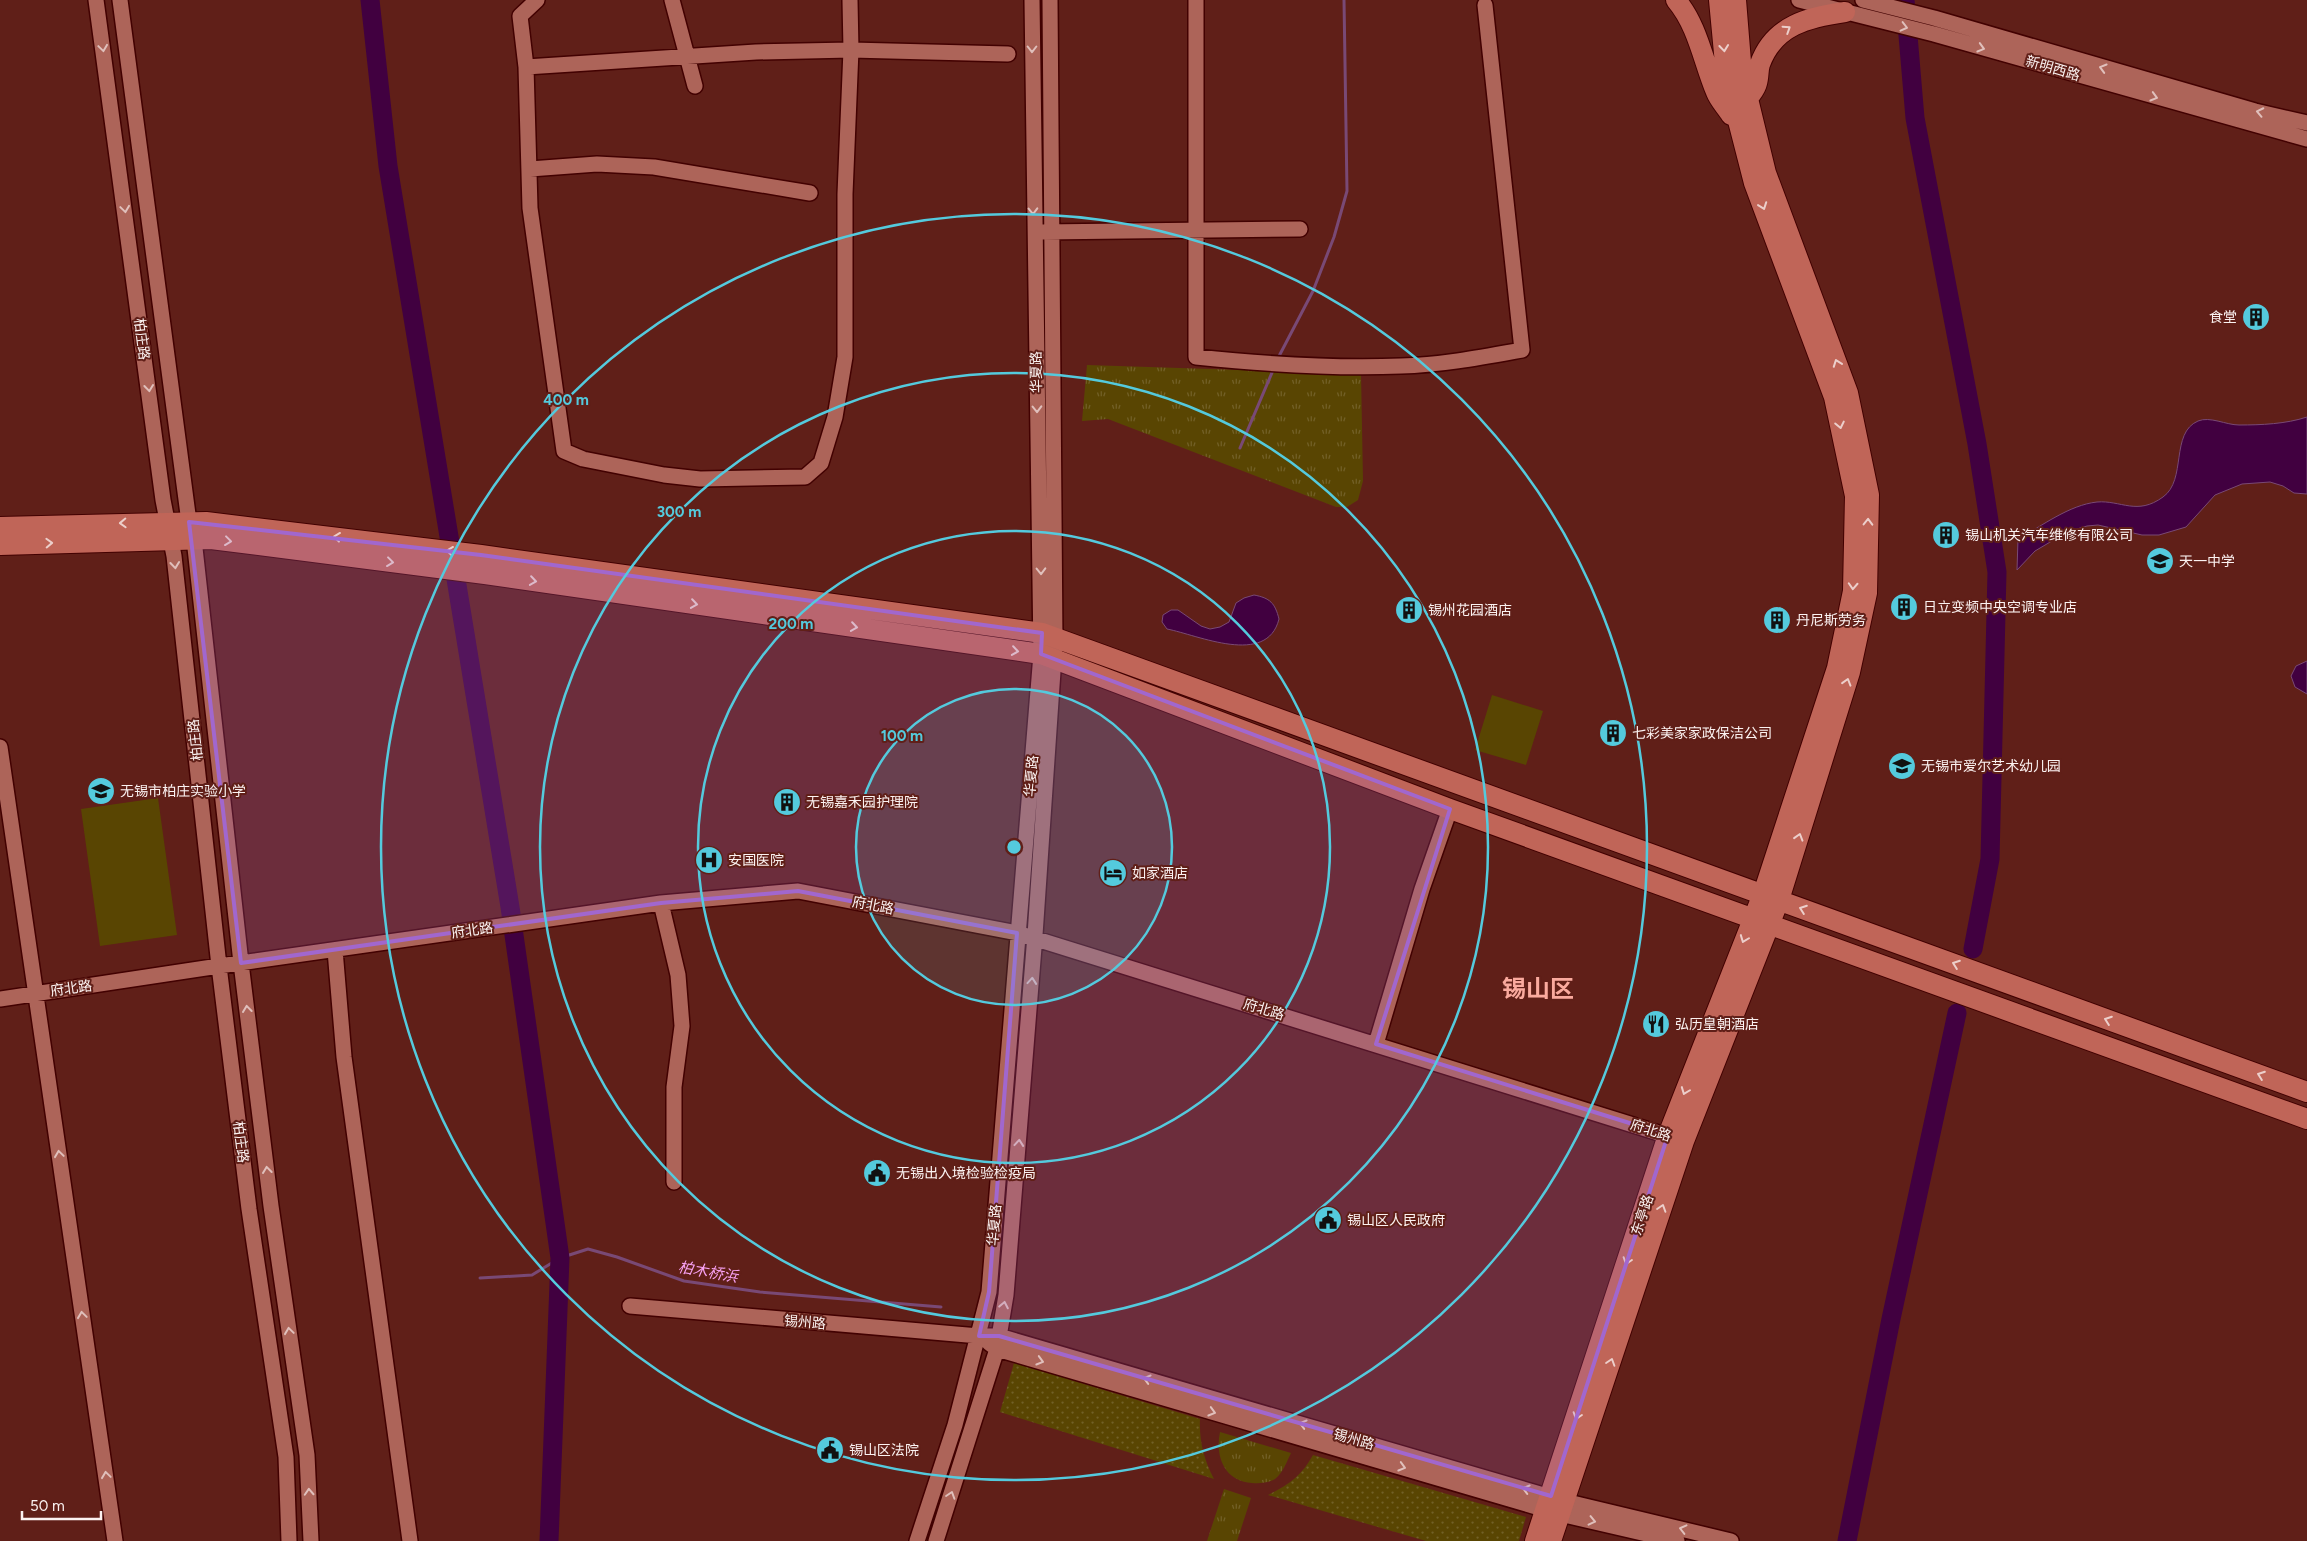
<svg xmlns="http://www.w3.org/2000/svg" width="2307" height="1541" font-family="Figtree,'Noto Sans SC',sans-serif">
<defs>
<pattern id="grass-tufts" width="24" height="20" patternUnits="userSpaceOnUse" patternTransform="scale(1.25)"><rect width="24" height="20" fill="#594502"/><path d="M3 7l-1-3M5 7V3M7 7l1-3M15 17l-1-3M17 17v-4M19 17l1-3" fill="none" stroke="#726027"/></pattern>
<pattern id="park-dots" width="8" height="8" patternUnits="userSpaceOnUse" patternTransform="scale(1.25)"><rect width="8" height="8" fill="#594502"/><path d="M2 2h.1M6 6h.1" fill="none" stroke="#726027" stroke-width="1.8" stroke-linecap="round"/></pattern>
</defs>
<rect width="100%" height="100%" fill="#601f18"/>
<path fill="url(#grass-tufts)" d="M1087 365 1361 374 1363 481 1358 500 1347 507H1336L1108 419 1082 421Z
M1220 1432 1291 1453C1287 1461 1283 1473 1275 1479 1269 1483 1258 1484 1252 1483 1224 1481 1215 1456 1220 1432Z
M1224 1489 1251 1498 1237 1541H1207Z"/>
<path fill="url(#park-dots)" d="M1014 1363 1200 1419C1199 1441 1204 1460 1214 1479L1000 1412Z
M1313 1455 1526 1517 1519 1541H1426L1268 1495C1289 1485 1302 1475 1313 1455Z"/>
<path fill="#594502" d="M1492 695 1543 711 1526 765 1475 750Z
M158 798 177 935 100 946 81 809Z"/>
<path fill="#410040" stroke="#794975" d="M2307 417V494L2294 493 2283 486 2270 482 2242 484 2215 495 2186 527 2159 535H2142L2098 525 2087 526 2067 532 2035 551 2017 570 2018 539C2042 526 2069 505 2097 502 2121 500 2137 516 2163 497 2187 480 2170 433 2198 421 2210 416 2226 425 2239 425 2261 425 2286 424 2307 417Z
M1254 595C1270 598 1275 603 1279 619 1267 667 1198 635 1167 629L1162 622 1163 615 1171 610H1178L1201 626 1210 629 1220 627 1229 622 1236 603 1244 598Z
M2307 661V694L2295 687 2291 676 2296 666Z"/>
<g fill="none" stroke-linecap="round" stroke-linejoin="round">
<path stroke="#794975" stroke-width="3" d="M1277 360 1313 291 1334 237 1347 191 1344 0
M1240 448 1274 368
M480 1278 532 1275 560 1258 588 1249 617 1257 684 1281 760 1292 941 1307"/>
<path stroke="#410040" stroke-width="19" d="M370 0 388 166 510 907 560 1258 549 1541
M1905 0 1915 118 1977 444 1997 572 1990 859 1973 949
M1847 1541 1891 1319 1957 1013"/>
<g stroke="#420101" stroke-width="18">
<path id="minor" d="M96 0 163 500 174 556 219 966 249 1209 286 1457 289 1541
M120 0 189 522 194 539 241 963 271 1206 307 1455 311 1541
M672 0 695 86
M850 0 851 50 845 194V357L835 417 821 463 805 477 700 479 664 475 583 459 564 451 530 208 526 67 756 52 851 50 1008 54
M1196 0V357C1264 364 1333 369 1401 366 1441 365 1483 357 1522 350L1485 5
M1799 0 1934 34 2307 139
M1863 0 1934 18 2255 111 2307 123
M526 67 520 16 537 0
M530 169 597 164 654 167 810 193
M1042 232 1300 229
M0 747 115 1541
M661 903 678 975 682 1026 674 1087V1182
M335 950 344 1057 410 1541
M0 999 219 966 661 903 798 891 1017 933 1678 1139
M1376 1044 1422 889 1450 809
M630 1306 979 1336H999L1564 1501 1731 1541
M989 1343 997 1349 1560 1514 1677 1541
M917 1541 955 1425 989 1292 1041 654 1032 0
M936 1541 997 1349 1006 1295 1035 935 1055 642 1050 0"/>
</g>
<g stroke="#420101" stroke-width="22">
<path id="major" d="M1676 0C1698 26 1703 61 1716 92 1719 100 1726 107 1731 115
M1747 100C1750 95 1756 89 1757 83 1759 77 1758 70 1760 64 1774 25 1809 17 1845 12
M0 527 206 522 481 555 1042 633 2307 1092
M0 545 211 539 485 574 1041 654 1450 809 2307 1119
M1535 1541 1668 1135 1763 894 1837 668 1853 591 1855 496 1834 397 1754 183 1726 74 1719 0
M1551 1541 1684 1141 1779 900 1850 672 1867 593 1869 495 1848 393 1766 173 1742 74 1736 0"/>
</g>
<use href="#minor" stroke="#ad6459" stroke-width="15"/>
<use href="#major" stroke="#c06558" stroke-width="20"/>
</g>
<defs><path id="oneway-chevron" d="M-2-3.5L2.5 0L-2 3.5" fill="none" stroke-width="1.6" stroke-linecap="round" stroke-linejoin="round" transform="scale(1.25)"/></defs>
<g stroke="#e0c0bc">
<use href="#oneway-chevron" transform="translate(1904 27) rotate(14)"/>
<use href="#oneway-chevron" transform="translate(103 48) rotate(82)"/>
<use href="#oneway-chevron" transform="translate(1981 48) rotate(16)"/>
<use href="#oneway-chevron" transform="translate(1032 49) rotate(90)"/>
<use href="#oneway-chevron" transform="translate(2103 68) rotate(-164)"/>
<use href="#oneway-chevron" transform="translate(2154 97) rotate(16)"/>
<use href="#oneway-chevron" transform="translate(2260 112) rotate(-168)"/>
<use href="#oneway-chevron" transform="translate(125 209) rotate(82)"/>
<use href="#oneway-chevron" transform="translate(1033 211) rotate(89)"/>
<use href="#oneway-chevron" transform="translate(149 388) rotate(83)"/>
<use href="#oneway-chevron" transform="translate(1037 409) rotate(89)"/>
<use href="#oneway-chevron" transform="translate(175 565) rotate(84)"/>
<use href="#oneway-chevron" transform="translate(1041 571) rotate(89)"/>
<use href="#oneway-chevron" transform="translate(1032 981) rotate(-85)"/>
<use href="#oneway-chevron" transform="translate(247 1009) rotate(-97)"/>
<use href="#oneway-chevron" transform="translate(1019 1143) rotate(-85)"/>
<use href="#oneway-chevron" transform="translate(59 1154) rotate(-98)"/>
<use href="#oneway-chevron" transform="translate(267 1170) rotate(-97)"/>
<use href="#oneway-chevron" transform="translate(1004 1305) rotate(-79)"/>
<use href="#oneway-chevron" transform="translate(82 1315) rotate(-98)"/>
<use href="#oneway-chevron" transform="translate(289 1331) rotate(-98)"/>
<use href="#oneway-chevron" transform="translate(1040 1361) rotate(16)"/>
<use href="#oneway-chevron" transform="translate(1147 1379) rotate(-164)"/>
<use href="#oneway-chevron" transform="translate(1212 1412) rotate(16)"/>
<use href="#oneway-chevron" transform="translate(1303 1424) rotate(-164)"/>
<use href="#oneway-chevron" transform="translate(1402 1467) rotate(16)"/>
<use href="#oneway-chevron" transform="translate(106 1475) rotate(-98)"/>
<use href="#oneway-chevron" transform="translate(1526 1489) rotate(-164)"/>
<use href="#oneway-chevron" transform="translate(309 1492) rotate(-93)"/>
<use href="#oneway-chevron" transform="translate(951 1495) rotate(-72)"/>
<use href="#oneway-chevron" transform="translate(1592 1521) rotate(13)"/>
<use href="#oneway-chevron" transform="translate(1683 1529) rotate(-166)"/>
</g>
<g stroke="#eccfcb">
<use href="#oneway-chevron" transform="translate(1787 29) rotate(-33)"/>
<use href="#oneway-chevron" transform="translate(1724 48) rotate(84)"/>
<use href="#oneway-chevron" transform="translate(1763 206) rotate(70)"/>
<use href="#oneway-chevron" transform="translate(1837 363) rotate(-110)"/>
<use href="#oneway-chevron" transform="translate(1840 425) rotate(78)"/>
<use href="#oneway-chevron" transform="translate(1868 522) rotate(-89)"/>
<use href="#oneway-chevron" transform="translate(123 523) rotate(178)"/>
<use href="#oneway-chevron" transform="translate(337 537) rotate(-173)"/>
<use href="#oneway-chevron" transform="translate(228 541) rotate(7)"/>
<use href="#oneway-chevron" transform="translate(49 543) rotate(-2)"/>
<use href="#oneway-chevron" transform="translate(450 551) rotate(-173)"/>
<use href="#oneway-chevron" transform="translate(390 562) rotate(7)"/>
<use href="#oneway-chevron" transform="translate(533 581) rotate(8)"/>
<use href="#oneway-chevron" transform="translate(1853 586) rotate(93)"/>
<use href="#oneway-chevron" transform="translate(694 604) rotate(8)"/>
<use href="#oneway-chevron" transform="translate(854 627) rotate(8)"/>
<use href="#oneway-chevron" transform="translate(1015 651) rotate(8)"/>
<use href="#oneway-chevron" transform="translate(1847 682) rotate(-73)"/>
<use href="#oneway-chevron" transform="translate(1799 837) rotate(-73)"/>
<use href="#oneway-chevron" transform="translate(1803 909) rotate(-160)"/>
<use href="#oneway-chevron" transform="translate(1744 939) rotate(111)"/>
<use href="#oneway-chevron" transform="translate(1956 964) rotate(-160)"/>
<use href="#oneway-chevron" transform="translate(2108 1020) rotate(-160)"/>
<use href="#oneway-chevron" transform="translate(2261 1075) rotate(-160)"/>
<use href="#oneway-chevron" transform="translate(1685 1091) rotate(111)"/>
<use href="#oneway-chevron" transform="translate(1662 1208) rotate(-72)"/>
<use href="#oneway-chevron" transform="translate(1627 1261) rotate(108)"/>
<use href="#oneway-chevron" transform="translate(1611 1362) rotate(-72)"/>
<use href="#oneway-chevron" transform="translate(1577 1416) rotate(108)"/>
</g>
<path fill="#a167ce" fill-opacity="0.2" stroke="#a167ce" stroke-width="4" stroke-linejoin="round" d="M189 522 481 555 1042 633 1041 654 1450 809 1376 1044 1668 1135 1551 1496 999 1336H979L989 1292 1017 933 798 891 661 903 241 963Z"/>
<circle cx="1014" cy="847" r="158" fill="#54cadd" fill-opacity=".12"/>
<g fill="none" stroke="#54cadd" stroke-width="2.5">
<circle cx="1014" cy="847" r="158"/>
<circle cx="1014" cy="847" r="316"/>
<circle cx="1014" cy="847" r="474"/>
<circle cx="1014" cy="847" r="633"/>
</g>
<defs>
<g id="building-disc" transform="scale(1.4375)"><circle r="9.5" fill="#54cadd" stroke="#601f18"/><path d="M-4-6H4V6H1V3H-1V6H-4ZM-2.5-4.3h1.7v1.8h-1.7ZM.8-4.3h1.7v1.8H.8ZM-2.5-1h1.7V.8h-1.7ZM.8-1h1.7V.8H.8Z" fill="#111"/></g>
<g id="school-disc" transform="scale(1.4375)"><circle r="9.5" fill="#54cadd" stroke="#601f18"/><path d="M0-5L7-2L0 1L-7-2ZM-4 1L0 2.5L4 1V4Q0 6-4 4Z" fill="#111"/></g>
<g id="hospital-disc" transform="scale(1.4375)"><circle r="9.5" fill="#54cadd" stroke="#601f18"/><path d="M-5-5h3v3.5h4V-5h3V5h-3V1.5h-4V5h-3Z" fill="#111"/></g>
<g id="hotel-disc" transform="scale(1.4375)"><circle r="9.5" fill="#54cadd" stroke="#601f18"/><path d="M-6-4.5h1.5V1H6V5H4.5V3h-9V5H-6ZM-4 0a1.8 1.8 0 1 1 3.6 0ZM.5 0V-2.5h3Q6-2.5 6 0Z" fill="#111"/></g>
<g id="restaurant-disc" transform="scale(1.4375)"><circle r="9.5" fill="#54cadd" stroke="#601f18"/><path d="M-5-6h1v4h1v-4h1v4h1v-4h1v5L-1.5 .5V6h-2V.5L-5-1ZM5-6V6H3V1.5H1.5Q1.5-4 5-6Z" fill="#111"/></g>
<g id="civic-disc" transform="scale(1.4375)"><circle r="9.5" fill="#54cadd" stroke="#601f18"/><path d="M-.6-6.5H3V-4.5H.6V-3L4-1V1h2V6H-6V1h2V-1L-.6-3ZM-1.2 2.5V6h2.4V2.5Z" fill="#111"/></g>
</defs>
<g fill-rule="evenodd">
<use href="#building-disc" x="2256" y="317"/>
<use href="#building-disc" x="1946" y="535"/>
<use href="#school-disc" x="2160" y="561"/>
<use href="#building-disc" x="1904" y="607"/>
<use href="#building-disc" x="1409" y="610"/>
<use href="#building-disc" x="1777" y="620"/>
<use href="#building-disc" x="1613" y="733"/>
<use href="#school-disc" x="1902" y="766"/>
<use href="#school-disc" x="101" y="791"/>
<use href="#building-disc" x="787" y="802"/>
<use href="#hospital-disc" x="709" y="860"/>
<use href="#hotel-disc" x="1113" y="873"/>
<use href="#restaurant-disc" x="1656" y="1024"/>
<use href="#civic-disc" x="877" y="1173"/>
<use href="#civic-disc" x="1328" y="1220"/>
<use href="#civic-disc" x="830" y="1450"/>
</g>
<g text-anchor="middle" stroke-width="4" stroke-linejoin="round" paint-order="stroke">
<g font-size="14" fill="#fbf2f1" stroke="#601f18">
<text transform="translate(2053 68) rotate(16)" y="5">新明西路</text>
<text transform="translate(142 339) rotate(83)" y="5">柏庄路</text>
<text transform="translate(1036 372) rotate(-91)" y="5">华夏路</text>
<text transform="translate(195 740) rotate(-96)" y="5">柏庄路</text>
<text transform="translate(1031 776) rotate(-85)" y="5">华夏路</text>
<text transform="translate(873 905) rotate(11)" y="5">府北路</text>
<text transform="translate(472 930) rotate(-8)" y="5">府北路</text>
<text transform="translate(71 988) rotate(-8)" y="5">府北路</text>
<text transform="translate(1264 1009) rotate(17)" y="5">府北路</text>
<text transform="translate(1651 1130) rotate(18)" y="5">府北路</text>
<text transform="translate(241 1142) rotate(83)" y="5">柏庄路</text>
<text transform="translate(1642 1215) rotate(-72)" y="5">东亭路</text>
<text transform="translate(994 1225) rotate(-85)" y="5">华夏路</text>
<text transform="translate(805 1322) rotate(5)" y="5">锡州路</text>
<text transform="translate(1354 1439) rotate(16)" y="5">锡州路</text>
</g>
<g font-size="14" fill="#fbf2f1" stroke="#601f18" text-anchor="start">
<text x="2237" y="322" text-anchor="end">食堂</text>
<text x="1965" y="540">锡山机关汽车维修有限公司</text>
<text x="2179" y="566">天一中学</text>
<text x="1923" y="612">日立变频中央空调专业店</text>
<text x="1428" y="615">锡州花园酒店</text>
<text x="1796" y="625">丹尼斯劳务</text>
<text x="1632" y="738">七彩美家家政保洁公司</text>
<text x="1921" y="771">无锡市爱尔艺术幼儿园</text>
<text x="120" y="796">无锡市柏庄实验小学</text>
<text x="806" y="807">无锡嘉禾园护理院</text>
<text x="728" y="865">安国医院</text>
<text x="1132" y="878">如家酒店</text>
<text x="1675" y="1029">弘历皇朝酒店</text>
<text x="896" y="1178">无锡出入境检验检疫局</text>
<text x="1347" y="1225">锡山区人民政府</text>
<text x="849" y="1455">锡山区法院</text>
</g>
<g font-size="15" font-style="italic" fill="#f9a2f4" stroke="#601f18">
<text transform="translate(708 1272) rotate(10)" y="5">柏木桥浜</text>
</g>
<g font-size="24" font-weight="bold" fill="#faaa9e" stroke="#601f18">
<text x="1538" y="997">锡山区</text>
</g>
</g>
<circle cx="1014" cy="847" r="8" fill="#54cadd" stroke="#601f18" stroke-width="2.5"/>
<g font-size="15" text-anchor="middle" font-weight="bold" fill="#54cadd" stroke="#601f18" stroke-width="4" stroke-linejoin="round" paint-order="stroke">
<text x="566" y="405">400 m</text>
<text x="679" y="517">300 m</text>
<text x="791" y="629">200 m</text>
<text x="902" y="741">100 m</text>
</g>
<path d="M22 1511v8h79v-8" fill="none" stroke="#fbf2f1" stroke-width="2.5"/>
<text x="30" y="1511" font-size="15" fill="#fbf2f1" stroke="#601f18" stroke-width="4" paint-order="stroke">50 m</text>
</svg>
